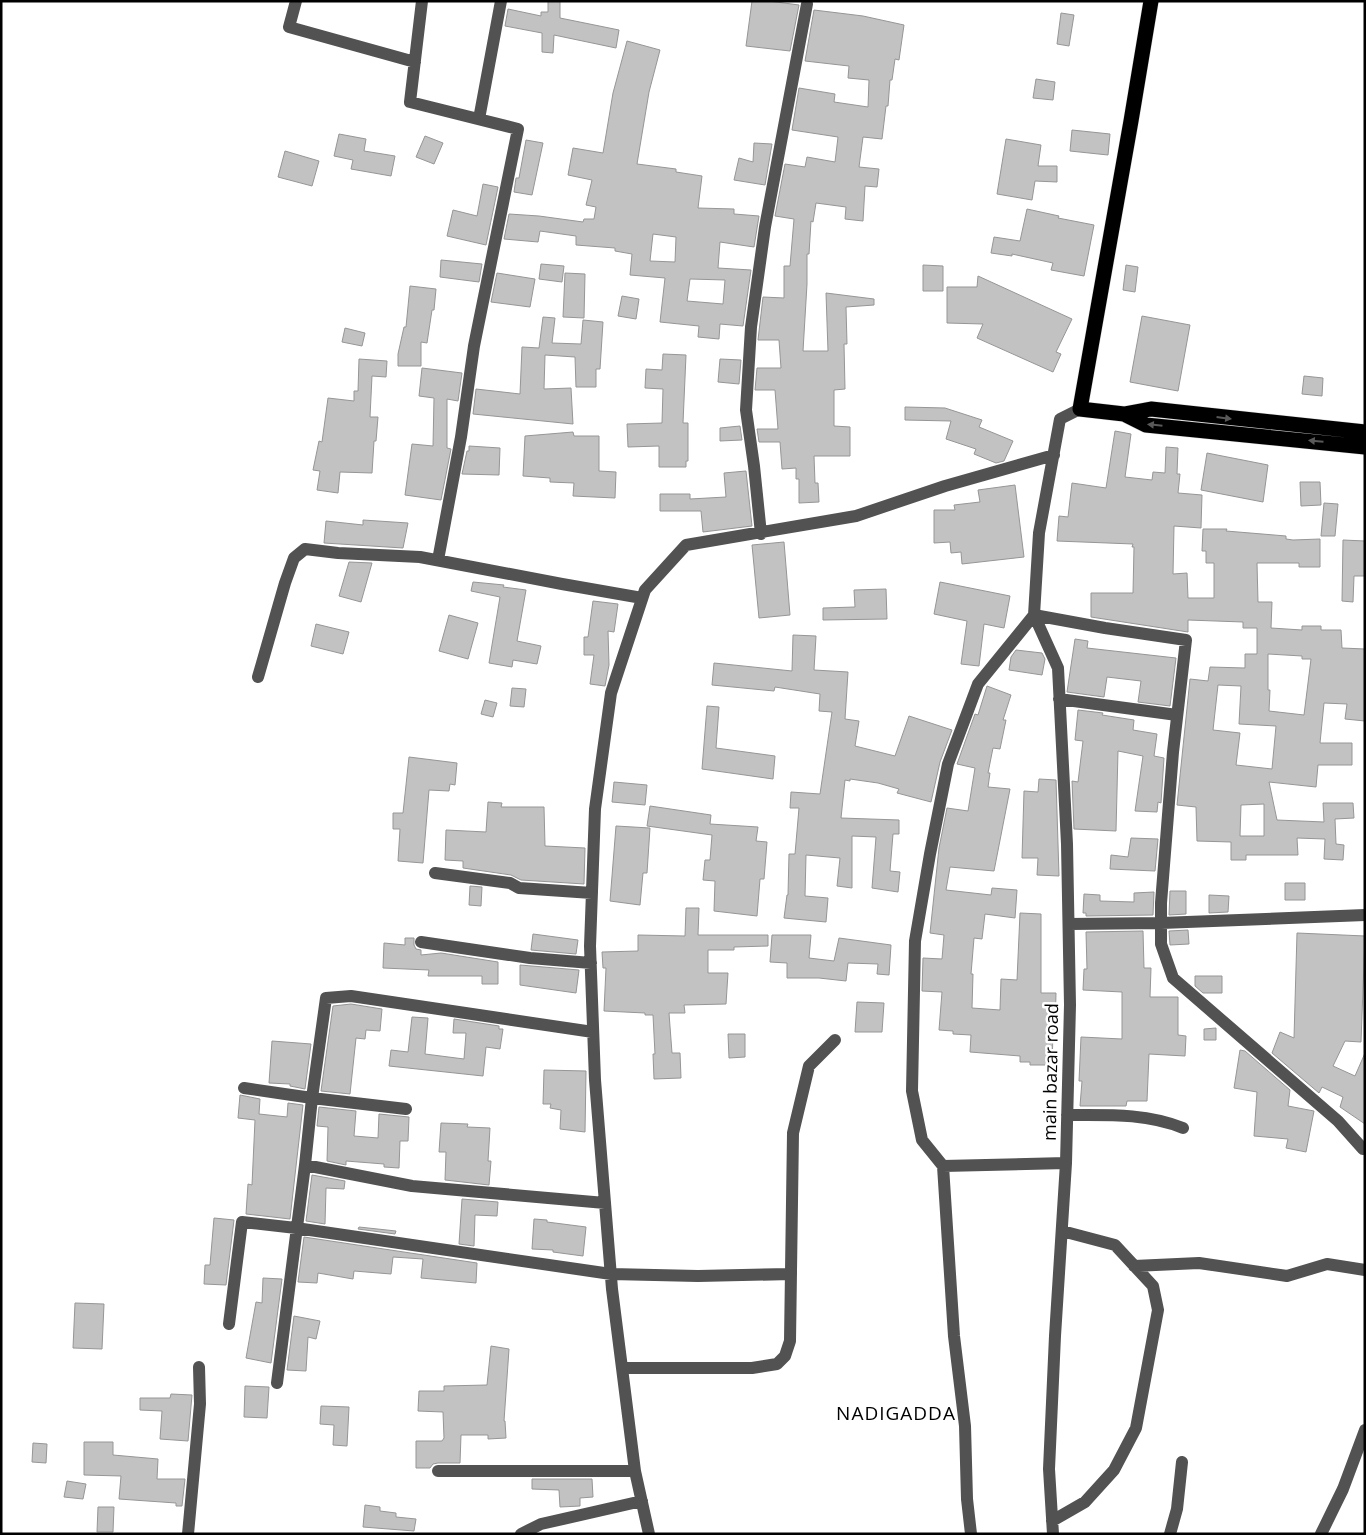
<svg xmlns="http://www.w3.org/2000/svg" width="1366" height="1535" font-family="'Open Sans',sans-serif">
<rect width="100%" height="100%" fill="#fff"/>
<path fill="#c2c2c2" stroke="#969696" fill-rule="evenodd" d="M548 1H560V18L619 30 616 48 554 35 553 53 542 52V33L505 26 508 9 541 16V12H548Z
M752 1H769L799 5 790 51 746 46Z
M814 10 863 16 904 25 899 60 895 59 892 80H890L888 106H886L882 139 863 137 859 167 879 169 877 187 865 186 863 221 845 219 846 207 816 203 813 222 811 221 809 254H807V284L803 351H828L826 293 874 299V305L846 307 847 344H844L845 389 834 390V426L850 427V456H814L815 483H818L819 502 799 503V479H796V468L782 469 780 442H759L757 429H778L775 390H755L757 368H781L779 340H758L763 297 784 298V266H790L794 219 775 216 785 164 805 167 807 157 835 162 838 137 792 130 799 88 835 94 834 102 868 107 869 80 848 78 849 66 805 61Z
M1061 13 1074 15 1069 46 1057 44Z
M627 41 660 50 649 92 637 164 676 169V172L702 176 698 208 734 209V214L759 216 754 247 720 242 718 268 751 270 743 326 720 324 719 339 698 337 699 326 660 322 665 278 630 275 632 254 615 251V248L576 245V236L540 231 538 242 504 239 509 214 539 216 583 222 584 219H594L596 207 586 205 592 180 568 175 573 148 603 153 613 93ZM653 234 676 237 675 262 650 261ZM690 279 725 280 723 304 687 301Z
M1036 79 1055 82 1053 100 1033 98Z
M1072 130 1110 134 1108 155 1070 151Z
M339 134 366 139 364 151 395 156 391 176 351 169 353 160 334 156Z
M425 136 443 143 434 164 416 157Z
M1006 139 1041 145 1038 166H1057V182L1035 181 1032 200 997 194Z
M526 140 543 143 532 195 514 192 516 178H519Z
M754 143 772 144 765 185 734 180 739 158 753 162Z
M285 151 319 161 312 186 278 177Z
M483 184 498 187 486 245 447 236 453 210 477 216Z
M1027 209 1059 216 1058 218 1094 225 1084 276 1051 270 1053 263 1012 254V256L991 253 994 237 1020 241Z
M441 260 482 264 479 282 440 277Z
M541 264 564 266 562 282 539 279Z
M923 265 943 266V291H923Z
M1126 265 1138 267 1135 292 1123 290Z
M497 273 535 279 530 307 491 302Z
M565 273 585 274 584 318 563 317Z
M978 276 1072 319 1056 352 1061 354 1053 372 977 338 983 324 947 323V287H977Z
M410 286 436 289 434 310H432L427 343 421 342V366H398V354L404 327H406Z
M622 296 639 299 636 319 618 316Z
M1142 316 1190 325 1178 391 1130 382Z
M543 317 555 318 552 343 581 344 583 320 603 322 600 369H596V387H576L575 357 545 355 544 389 571 388 573 424 473 414 476 389 520 394 522 347 539 348Z
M345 328 365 333 362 346 342 342Z
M663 354 686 355 683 423H688V461H686V467H659V446L628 447 627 424 662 423 663 389 645 388 646 369 662 370Z
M359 359 387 361 386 377 372 376 370 417H378L376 441H374L372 473 340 472 338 493 317 490 320 471 313 470 319 441 322 442 328 398 354 401V391H358Z
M720 359 741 360 739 384 718 382Z
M422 368 462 373 458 401 447 399V448L451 449 441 500 405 495 412 444 433 446 434 398 419 396Z
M1304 376 1323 378 1322 396 1302 394Z
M905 407 945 408 982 420 979 427 1013 441 1004 461 996 463 974 454 976 449 946 439 951 421 905 420Z
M740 426 742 440 720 441V428Z
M1115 431 1131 434 1125 477 1152 480 1153 472 1165 473 1166 447 1178 448 1177 474H1180L1178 493 1202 495 1201 528 1174 526 1173 574 1187 573 1188 598H1214V563H1206V551H1202L1203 529H1227L1226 531 1286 536V539L1293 540 1320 539V567H1299V563H1257L1258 602H1272L1271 628 1302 630V626H1321V630H1341L1342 648 1365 649V721L1345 719 1347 704 1324 703 1320 743H1352V765H1318L1316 787 1269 782 1277 820 1324 822 1323 803H1353L1354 818 1335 819 1336 844 1344 845 1343 860 1324 859 1325 839 1297 838 1298 855H1246V860H1231V842L1197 841 1196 807 1177 805 1190 679 1208 681 1210 667 1245 668V654H1257V628H1243V622L1188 620V632L1091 617V593H1133L1134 547H1132L1133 544 1057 541 1059 516 1068 517 1072 483 1106 488ZM1268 654 1302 656V659H1311L1304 715 1269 711 1270 690H1268ZM1218 685 1241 686 1239 724 1276 726 1272 769 1236 765 1240 733 1213 730ZM1264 804V836H1240L1241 805Z
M573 432 574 436H599V471L616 472 615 498 573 496 574 483 550 482V478L523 476 525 436Z
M469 446 500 448 499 475 462 474 467 451H469Z
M1207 453 1268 465 1263 502 1201 490Z
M746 471 752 526 703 532 701 511H660V494H690V499L726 497 724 473Z
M1300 482H1320L1321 505 1301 506Z
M1015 485 1024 557 962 564 961 552 951 553 950 542 934 543V510H955L954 505 980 502 978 490Z
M1324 503 1338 504 1335 536H1321Z
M363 520 408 523 403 548 324 543 326 521 363 525Z
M1343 540 1365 541V576H1354L1353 602 1342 601Z
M784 542 790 615 759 618 752 545Z
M349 562 372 563 361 602 339 596Z
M473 582 504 585 503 587 526 590 517 641 541 646 537 664 513 660 512 667 489 663 500 597 471 591Z
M940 582 1010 596 1004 628 984 624 979 666 961 664 967 621 934 614Z
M886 589 887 619 823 620V608L855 607 854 590Z
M593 601 618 604 614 632 608 631 609 665 605 686 590 684 594 655H584V637H588Z
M449 615 478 623 468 659 439 651Z
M316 624 349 632 343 654 311 646Z
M793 635 816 636 814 670 848 672 845 719 859 721 855 746 895 756 909 716 952 730 940 762 931 802 897 793 899 789 878 783 850 779V781L845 780 841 818 899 820V834H893L890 871 900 872 898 892 872 888 876 837 852 836V888L837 886 840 858 806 855 805 896 828 898 826 922 784 918 787 895H788L789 854H795L799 808H790L791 792 820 794 832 712 819 711 820 694 775 687 774 691 712 685 714 663 792 671Z
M1075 639 1088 641 1087 648 1176 658 1170 706 1138 702 1141 681 1107 677 1104 697 1067 692Z
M1016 650 1042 653 1045 659 1042 675 1009 670 1011 657Z
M987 686 1011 695 1003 720H1006L1000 749 993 748 988 773H990L988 787 1010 789 994 871 950 867 946 890 991 895 992 888 1017 890 1015 918 985 914 982 939 974 938 971 974H973L972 1008 1000 1010 1001 979 1017 980 1020 913 1041 914V993H1056L1055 1033H1053L1052 1065H1030V1062H1020V1056L970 1052 971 1035 953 1034V1031L939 1030 942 992 922 991 923 958 942 959 944 935 930 933 939 848 947 808 968 811 975 768 957 764 975 714 978 715Z
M512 688 526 689 524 707 510 706Z
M485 700 497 703 493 717 481 714Z
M707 706 719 707 716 748 775 756 773 779 702 769Z
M1078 710 1103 713 1102 715 1134 720 1133 730 1157 734 1154 756 1164 758 1161 803 1158 802 1157 812 1135 811 1143 756 1118 751 1116 831 1074 829 1072 781 1078 782 1083 741 1075 740Z
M409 757 457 763 455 785 450 784 449 791 429 790 423 863 398 861 400 829H393V813H403Z
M1039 779 1056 780 1059 876 1037 875 1038 858H1022L1024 791 1038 792Z
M614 782 647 785 645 805 612 802Z
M488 802 502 803 501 807H544L545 846 585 848 584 884 521 880 511 875 463 868V861L445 860 446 830 486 832Z
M650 806 711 815 710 824 758 827 756 841 767 842 764 879H760L757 916 714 911 715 881 703 880 705 860H710L712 835 647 826Z
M616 826 650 828 647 873H643L640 905 610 901Z
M1131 838 1158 839 1155 871 1110 869 1111 855 1128 857Z
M1285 883H1305V900H1285Z
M470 886 482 887 481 906 469 905Z
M1170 891H1186V914L1169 915Z
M1154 892 1153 915 1086 916V913H1083L1084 894 1100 895V901L1134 902V893Z
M1209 895 1229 896 1228 912 1209 913Z
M686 908H699L698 935H768V946L734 947V950H708V973H728L726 1004 684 1005 685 1013H669L672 1053H680L681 1078 654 1079 653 1054H655L653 1015H645V1013L604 1011 606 968H603L602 952 638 951V935L685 936Z
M1188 930 1189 944 1170 945 1169 931Z
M1143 931 1144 968H1151L1150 997H1178V1035L1186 1036 1185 1056 1149 1054 1147 1101H1127L1126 1106H1080L1082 1081H1079L1081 1037 1122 1039V992L1083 990 1084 969H1087L1086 932Z
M1297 933 1365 936 1361 1042 1345 1041 1333 1066 1355 1076 1365 1053V1124L1340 1107 1343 1097 1322 1087 1319 1093 1272 1053 1280 1032 1294 1038Z
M533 934 578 940 576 954 531 950Z
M772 935H811L809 958 834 961 839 938 891 945 889 975 877 974 878 964 848 963 846 981 819 978H787V963L770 962Z
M405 938H414V945L416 949 421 950V955L441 953 498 962V984H482V976H428L429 970 383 968 384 943 405 945Z
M520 965 579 970 576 993 520 985Z
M1195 976H1222V993H1203L1195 986Z
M857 1002 884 1003 882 1032H855Z
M351 1004 382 1009 380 1031 366 1030 365 1039 356 1038 350 1094 321 1091 333 1006Z
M412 1017 428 1018 425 1054 464 1059 466 1033H453L454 1019 499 1026V1029H503L500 1049 486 1047 483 1076 389 1066 391 1050 408 1052Z
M1216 1028V1040H1204V1029Z
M728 1034H745V1057L729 1058Z
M272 1041 311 1044 305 1089 290 1086V1084L269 1083Z
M1240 1050 1245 1051 1290 1090 1288 1106 1314 1111 1306 1152 1286 1148 1288 1139 1254 1136 1257 1092 1234 1088Z
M544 1070 586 1071 585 1132 560 1129 561 1110 550 1108 551 1104H543Z
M240 1095 260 1099 259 1114 287 1117 288 1103 303 1105 290 1219 246 1214 248 1184 252 1185 255 1120 238 1118Z
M319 1107 356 1111 354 1136 378 1138 379 1114 409 1117 408 1141H400L399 1168 384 1167V1164L346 1161V1165L327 1161 328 1127 317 1126Z
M441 1123 468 1124 467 1127 490 1128 488 1161H491L489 1185 445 1180 446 1152H439Z
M312 1175 345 1181 344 1189 326 1188 325 1224 306 1221Z
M462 1199 498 1202 497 1216 475 1215 474 1246 459 1244Z
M214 1218 234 1220 226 1285 204 1284 205 1265H210Z
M534 1219 547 1220V1222L586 1227 583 1256 553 1252V1250L532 1249Z
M359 1227 396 1231 395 1234 358 1229Z
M304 1237 477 1263 476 1283 421 1278 423 1259 393 1257 391 1274 354 1271 353 1279 318 1273 317 1283 298 1282Z
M263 1278 282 1279 271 1363 246 1358 256 1302 262 1303Z
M75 1303 104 1304 102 1349 73 1348Z
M294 1316 320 1321 316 1339 308 1337 306 1371 287 1370Z
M491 1346 509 1349 504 1421H505L506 1438 488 1439V1435H461L460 1463H438L433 1464 430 1468H416V1441H442L444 1438 443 1412 418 1411 419 1391H444V1386L487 1385Z
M245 1386 269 1387 267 1418 244 1417Z
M171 1394 192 1395 188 1441 160 1439 162 1411 140 1410V1398H170Z
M321 1406 349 1407 347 1446 333 1445 334 1425 320 1424Z
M84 1442H113V1455L158 1459 157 1479H185L182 1506H176V1503L119 1499 121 1476 84 1475Z
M33 1443 47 1444 46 1463 32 1462Z
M532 1479H592L593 1497 580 1498V1506L560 1507 559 1490 532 1489Z
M67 1481 86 1484 83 1499 64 1497Z
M365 1505 380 1507V1511L396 1513V1517L416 1519 414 1531 363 1527Z
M98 1507H114L113 1532H97Z"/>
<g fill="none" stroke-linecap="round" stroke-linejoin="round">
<g stroke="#dbdbdb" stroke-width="16">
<path id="highway" d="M1151 1 1131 121 1080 409 1124 414 1146 425 1365 447
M1124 414 1151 409 1365 432"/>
</g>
<path stroke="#525252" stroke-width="12" d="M296 1 289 27 415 62
M422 1 410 102 518 129 474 346 461 437 438 560
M479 119 501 1
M761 534 754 466 746 410 751 327 765 227 807 4
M1034 615 1058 668 1067 844 1070 1005 1066 1163 1055 1336 1049 1469 1053 1534
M1034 615 1105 628 1186 640 1173 752 1161 903V944L1173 978 1338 1121 1363 1149
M258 677 285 583 294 558 305 549 338 553 420 557 562 584 642 598
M1059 699 1177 715
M435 873 510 883 519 888 592 893
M1069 924 1161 923 1365 915
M421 942 530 958 591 963
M244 1088 312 1098 406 1109
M1067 1115C1107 1115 1146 1113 1183 1128
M305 1165 412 1186 605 1203
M943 1166 922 1140 912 1091 915 941 930 854 948 764 978 684 1034 615 1039 533 1060 419 1080 409
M1134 1266 1199 1263 1287 1276 1327 1264 1365 1270
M229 1324 242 1222 296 1228 611 1274 698 1276 791 1274
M623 1368H752L777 1364 785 1356 790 1341 793 1133 809 1066 835 1040
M277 1383 305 1165 312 1098 326 998 351 996 593 1032
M438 1471H635
M1052 1521 1085 1502 1114 1470 1136 1428 1158 1310 1153 1286 1115 1245 1062 1231
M188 1534 200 1404 199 1367
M521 1534 541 1524 642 1501
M649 1534 635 1471 612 1289 595 1080 590 946 595 809 611 693 645 590 686 545 856 516 945 486 1054 455
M971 1534 967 1499 965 1426 954 1336 943 1166 1066 1163
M1170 1534 1177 1509 1182 1462
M1321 1534 1343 1489 1365 1430"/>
<use href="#highway" stroke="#000" stroke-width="15"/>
</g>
<defs><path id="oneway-solid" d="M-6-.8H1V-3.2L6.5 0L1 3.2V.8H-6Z" transform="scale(1.25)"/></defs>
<g fill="#595959">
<use href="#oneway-solid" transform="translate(1224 418) rotate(7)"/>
<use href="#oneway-solid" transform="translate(1155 425) rotate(-174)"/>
<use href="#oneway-solid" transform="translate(1316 441) rotate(-175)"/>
</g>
<g text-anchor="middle" stroke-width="5" stroke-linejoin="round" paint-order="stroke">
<g font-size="18" fill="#000" stroke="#fff">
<text transform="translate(1051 1072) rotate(-89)" y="6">main bazar road</text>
</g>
<g font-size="19" letter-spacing="1" fill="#000" stroke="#fff">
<text x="896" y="1420">NADIGADDA</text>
</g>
</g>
<rect width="1366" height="1535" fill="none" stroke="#000000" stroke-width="5"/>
</svg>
